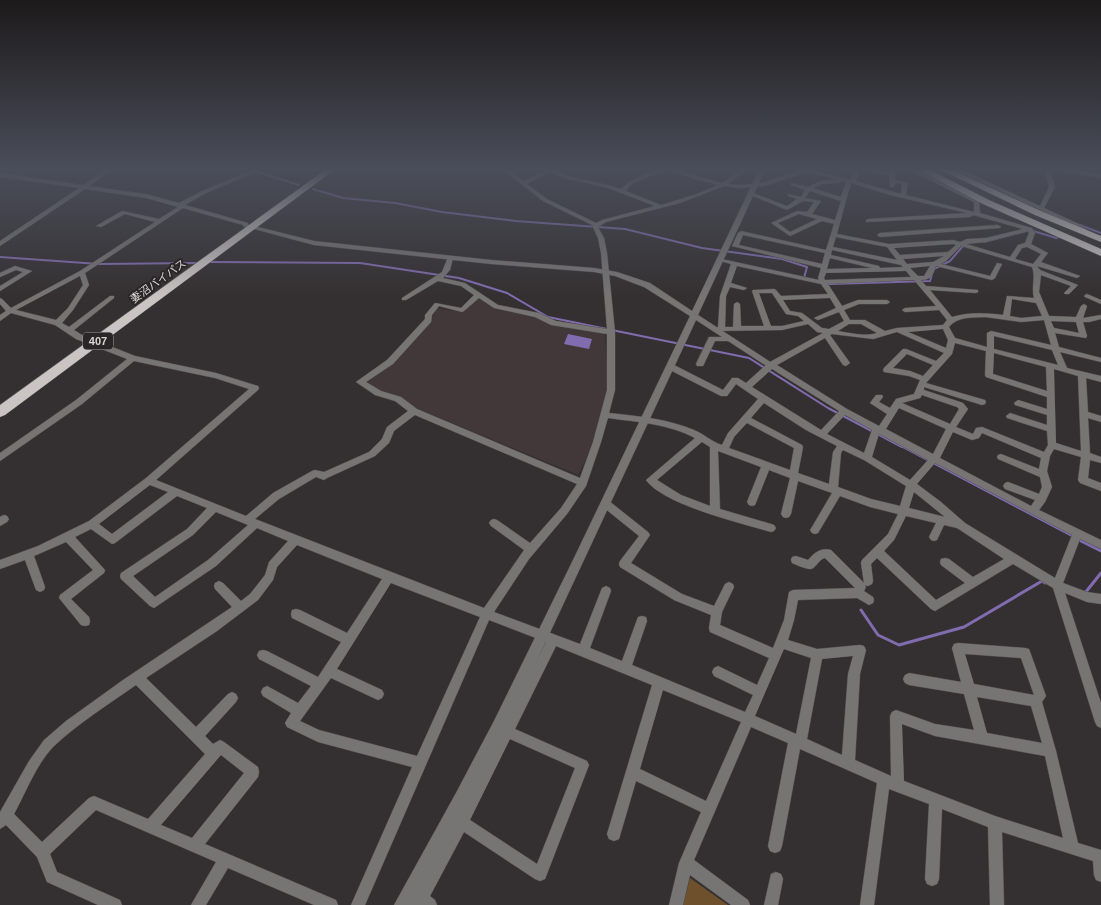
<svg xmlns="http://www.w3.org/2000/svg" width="1101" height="905" font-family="Helvetica,'Noto Sans JP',sans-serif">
<rect width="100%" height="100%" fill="#343031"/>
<path fill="#423739" d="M478 298 496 309 538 317 603 332 605 335 608 378 607 393 590 451 578 475 416 408 405 400 376 390 366 383 388 368 433 317 436 308 462 312Z"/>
<path fill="#6e502d" d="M690 878 728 905H683Z"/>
<path fill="#816caf" d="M568 334 592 339 589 349 564 344Z"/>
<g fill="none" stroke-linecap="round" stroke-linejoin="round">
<path stroke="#816caf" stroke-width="2" d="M255 171 299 185
M313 189 343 198 395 203 442 212 516 221 625 229 702 248 782 259 807 267 804 278
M1080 225 1101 233
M984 242 1030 230 1056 238 1059 237
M0 257 99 264 198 263
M209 262 360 263 459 278 507 293 548 317 749 358 828 408 902 447
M934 269 950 261 963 246
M829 284 930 281 932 274"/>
<path stroke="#816caf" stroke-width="3" d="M900 445 1073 536
M1077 539 1101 551
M1085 593 1101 573
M861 610 878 635 899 645 964 627 1042 581 1045 583"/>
<g stroke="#524e4f" stroke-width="1">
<path id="minor" d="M105 170H112L89 186 146 194 179 203 202 191 253 170H261L206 193 185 205 248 223V227H244L243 225 183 208 85 273 89 285 73 310 62 323 69 327 110 296H114V298L74 330 82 335 135 356 216 373 258 386 259 388 258 390 156 480 246 516 273 493 312 471 315 470 324 472 369 452 382 439 387 427 408 411 395 401 375 395 356 382 387 360 425 319V315L435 303 461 308 474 295 461 286 438 281 406 300H402V298L442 272 448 257 453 258 450 270 443 278 465 283 498 305 539 313 556 321 607 329 601 253 598 238 592 225 543 201 503 170H509L524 181 546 170H555L568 176 612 186 621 189C631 178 651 170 666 170L632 184 626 191 661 205 697 194 718 185 694 179 670 170H678L722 183 741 170H747L728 184 741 185 765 182 799 170H812L851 180 853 170H859L856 181 901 194 902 184 895 183 894 187H890L889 175 866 170 889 172V170H895V180L908 183 906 195 974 212V202L909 170H916L979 200 980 213 1032 228 1035 233 1031 244 1048 253 1041 262 1080 276 1077 278 1037 266 1040 270 1078 285 1069 294H1065L1064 293 1071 286 1041 275 1039 292 1049 316 1076 317 1081 306 1084 304 1087 306 1083 318 1101 315V319L1089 322H1083L1087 336 1086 338 1055 333 1059 347 1101 358V362L1060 352 1067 368 1101 376V382L1086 378 1088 412 1101 416V422L1088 418 1090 453 1101 457V463L1090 460 1088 478 1101 483V491L1080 483 1078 480 1081 457 1054 449 1050 456 1047 471 1052 487 1045 502 1039 510 1101 540V549L1080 539 1063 583 1087 592 1101 594V604L1087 602 1065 593 1101 703V728L1097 726 1095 722 1053 588 1013 564 935 611 931 609 877 558 871 564 873 581 872 584 868 586 865 585 866 587 864 591 873 597 874 600 873 603 869 605 857 598 798 600 794 620 788 640 817 649 860 645 864 646 866 650 860 674 855 760 891 776 890 716 892 712 896 710 935 724 974 730 964 694 909 685 905 683 903 679 905 675 909 673 961 682 952 648 954 644 958 643 1025 648 1029 649 1046 696 1042 702 1056 751 1078 843 1101 850V882L1096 880 1094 875 1093 861 1002 832 1004 905H990L988 827 942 809 939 879 937 884 932 886 927 884 925 879 929 804 889 789 874 905H860L877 783 800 749 782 846 780 851 775 853 770 851 768 846 788 743 751 727 694 860 748 900 750 905H731L690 875 683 905H669L679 863 701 812 636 781 619 839 614 841 609 839 607 834 652 685 556 646 515 729 587 761 589 765 545 879 540 881 535 879 464 832 430 896 435 900 437 905H410L412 900 410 895 412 890 418 888 453 825 448 822 446 817 448 812 453 810 459 813 499 734 495 732 493 728 495 724 499 722 505 724 546 642 489 620 365 905H351L412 767 318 742 287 727 285 723 291 713 263 696 261 692 263 688 267 686 298 703 311 686 259 659 257 655 259 651 263 650 267 651 318 677 341 642 292 618 291 614 292 610 296 609 300 610 347 633 382 579 297 545 277 567 273 580 258 600 217 631 146 678 196 727 228 694 232 692 236 694 238 698 236 702 205 736 213 744 220 740 224 742 258 767 259 772 258 777 205 844 336 900 338 905H314L228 868 206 905H191L216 862 96 810 50 854 57 872 120 900 122 905H98L47 882 37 857 6 825 0 829V812L29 761 44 740 66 721 123 680 232 607 215 589 214 586 215 583 219 581 223 583 241 601 250 594 265 575 269 562 288 541 257 528 216 566 154 608 150 606 121 579 120 576 121 573 187 529 207 508 177 496 115 543 112 544 91 529 75 537 105 570 104 573 71 599 89 617 90 621 89 625 85 626 81 625 59 598 60 595 93 570 66 542 34 556 45 587 44 590 40 592 36 590 25 560 0 569V560L38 546 89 521 146 478 249 389 215 378 134 361 82 404 0 461V453L76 400 127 359 76 339 55 325 11 313 0 321V315L6 311 0 304V298L2 299 11 308 80 271 155 222 125 214 101 227 96 226 122 211 159 219 178 207 146 198 85 189 0 246V241L79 188 0 177V173L83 185ZM550 172 564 178 608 188 655 206 602 220 596 223 547 199 527 184ZM806 172 838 179 820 181 808 187 791 183V185L805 190 801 197 788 194V196L797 199 787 206 753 193 748 194 787 210 803 201 814 202 807 212 797 211 771 223 790 236 822 221 834 224 826 250 741 231 738 233 732 246 821 268 818 278 819 280 717 258V260L731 264 720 296 718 327 712 329 716 331 782 330 808 324 817 332 823 333 768 363 746 383 738 378H732L723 390 674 365H668L667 367 668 369 721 396H727L736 384 758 399 728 433 722 445C712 442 704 434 694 430 668 419 638 416 609 413L615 390V332L607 253 604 238 598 227 606 222 680 203 724 186 741 188 765 186ZM841 181 846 182 841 197 813 188 822 184 839 183ZM851 183 890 195 967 213 868 219 866 220V222L970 217 973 215 1023 229 986 238 967 239 960 242 953 240 889 244 837 234ZM810 191 841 201 835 220 812 214 821 201 805 198ZM799 214 817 219 790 232 778 223ZM1028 231 1029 233 1025 243 1018 245 1010 257 966 244 986 242ZM743 235 825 253 822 264 739 245ZM836 237 887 247 897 260 833 247ZM953 244 956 245 948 252 900 255 894 248ZM961 246 1032 267C1036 277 1031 287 1034 298L1007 296 1003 315C986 313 969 312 952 317L930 290 976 293 978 292V290L926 286 921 280C931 280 933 275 936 266L992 280 995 278 1002 264 997 263 990 276 941 264 946 261ZM1027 247 1041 254 1033 264 1015 259 1022 248ZM832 250 901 265 903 267 880 268 879 266 831 255ZM944 256 933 262 907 264 903 259ZM830 258 872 268 827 269ZM737 266 821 284 828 294 781 296 776 290 774 289 753 290 752 291 764 326H741L740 304 737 302 734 304 733 327H725L726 296 730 287 744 290 747 288 731 283ZM930 266 924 276H918L910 268ZM906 271 911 277 825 280 824 278 826 273ZM80 276 83 285 68 308 56 320 16 310ZM914 280 936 306 905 308 902 310 905 312 939 310 947 320 943 325 897 328 885 331 865 320H850L844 310 859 304H887L890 302 887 300H858L842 306 828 284ZM759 293H772L786 314 798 316 804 321 782 326H771ZM479 298 494 308 535 317 551 325 607 334V390L593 442 580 478 417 409 401 397 381 391 366 382 393 364 431 322 432 315 439 306 462 312 464 311ZM830 298 836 308 814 318 818 320 839 312 844 321 829 329 822 328 802 313 790 311 783 300ZM1012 299 1036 303 1042 316 1021 318 1010 316ZM985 317 1021 322 1044 320 1051 345 991 331 987 333V347L955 338 949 327C958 316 972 318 985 317ZM1051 321 1076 322 1079 333 1054 328ZM849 324H861L877 333C865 337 850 333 838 331ZM943 329 948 340 946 348 908 332ZM897 332 944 353 936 361 906 349H903L884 368 883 370 884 372 909 376 920 380 914 394 896 399 890 408 879 402 883 397 882 395H876L870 403 887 414 879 426 847 409 777 365 825 338 843 365 846 366 850 363 830 335 832 334 873 339ZM994 336 1052 350 1058 365 994 349ZM955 343 986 351 985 375 986 377 1047 397V409L1018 400 1014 403 1015 405 1047 415V425L1010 413 1006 416 1007 418 1047 431 1048 445 1044 452 982 427 976 428 973 434 956 427 968 409 963 403 924 390V387L982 405 985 404 986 402 985 400 926 383 952 354ZM994 353 1046 367 1047 391 993 374ZM907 354 933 365 923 376 910 371 893 368ZM772 369 839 411 821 430 752 387ZM1054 369 1078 376 1081 451 1056 443ZM922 395 957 407 959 409 950 424 902 403 920 398ZM764 403 806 430 837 446 833 452 829 484 798 473 803 447 802 445 751 418ZM899 408 946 429 933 454 886 429ZM415 415 577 484 561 508 530 543 497 520 494 519 491 520 489 523 491 526 524 550 484 608 255 519 279 499 316 477 324 480 327 478 375 456 389 443 394 431ZM845 415 872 430 864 453 827 434ZM608 418C637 422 669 424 695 438L646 480C664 505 741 523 771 532L774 531 776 528 774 525 771 524 720 509 718 451 761 467 747 502 749 505 752 506 755 505 769 470 790 478 781 514 783 517 786 518 789 517 791 514 798 481 832 493 812 527 810 530 812 533 815 534 818 533 840 496 870 507 898 514 888 534 862 560 861 563 864 583 831 550C821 547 814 553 808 560L796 556 792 557 791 560 792 563C797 565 803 568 809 569 816 570 818 559 825 558L855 588 793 590 789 592 784 620 773 648 720 625 722 612 734 587 733 584 729 582 725 584 714 606 682 594 631 563 650 535 648 532 609 501 606 500 603 501 601 504 603 507 639 536 620 561 619 564 620 567 674 600 711 615 709 628 710 632 769 658 757 685 718 666 714 668 712 672 714 676 753 695 745 712 632 665 647 621 646 617 642 616 638 617 622 661 590 648 611 591 610 588 606 586 602 588 580 644 494 612 529 559 567 514 586 486 601 442ZM747 423 794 448 790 470 729 448 734 437ZM953 432 972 440 979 438 982 433 1041 458 1039 469 1001 454 998 455 997 457 998 459 1040 477 1042 487 1039 494 1008 482 1005 483 1003 486 1005 489 1035 500 1031 506 940 458ZM879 434 928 460 910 480 872 457ZM702 442 710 447V506L681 495 657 480ZM843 450 864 460 906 486 900 506 871 499 838 487 841 453ZM935 463 1072 535 1055 578 965 523 941 502 917 484ZM150 485 168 492 112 534 99 524ZM914 492 945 517 909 508ZM216 512 248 525 208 560 155 597 133 576 193 535ZM906 516 936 523 929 537 931 540 934 541 937 540 944 525 957 528 1004 559 973 577 949 559 945 558 941 559 940 562 941 565 965 583 936 600 884 551 894 540ZM391 583 480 617 417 756 319 730 300 721 331 678 378 700 382 698 384 694 382 690 337 669ZM784 649 811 658 796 734 755 716ZM965 654 1021 658 1034 695 974 684ZM853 656 848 674 842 755 807 739 822 659ZM136 685 205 754 148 819 94 796 89 798 42 842 14 814C26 792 36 765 53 747 76 725 110 703 136 685ZM663 690 741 722 706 801 640 769ZM977 697 1031 706 1042 743 987 733ZM902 724 935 736 1045 756 1063 838 995 816 904 781ZM510 739 575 768 537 864 470 820ZM221 755 244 773 192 838 161 825Z
M954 170H962L1040 206 1049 187 1045 170H1051L1055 187 1044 208 1079 224 1094 235 1089 236 1075 226Z
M1059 170H1073L1101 174V178Z
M998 225 1001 227 1000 228 880 237 877 235 880 233Z
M15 266 32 271 0 291V286L23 272 16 270 0 277V273Z
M1087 294 1101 300V304L1085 297 1084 296Z
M709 337H731L735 339 731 341H715L703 366H697L696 364Z
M4 515 7 516 9 519 7 522 0 526V517Z
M776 872 781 874 783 879 778 905H764L771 874Z"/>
</g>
<g stroke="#524e4f" stroke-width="1">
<path id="tertiary" d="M759 170H765L698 315 775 365 771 368 768 367 696 320 504 731 448 840 411 905H394L456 793 494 721 574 558 690 316 644 287 615 276 594 272 491 264 314 245 243 226 246 224 314 241 491 260 594 268 617 272 650 283 692 311Z"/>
</g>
<g stroke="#524e4f" stroke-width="1">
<path id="trunk" d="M325 170H334L5 415 0 417V405Z
M919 170H930L989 200 1101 249V256L983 204Z
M941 170H952L1041 211 1101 236V242L1035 215Z"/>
</g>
<use href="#minor" fill="#777574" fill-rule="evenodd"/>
<use href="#tertiary" fill="#777574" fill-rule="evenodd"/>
<use href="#trunk" fill="#cac4c3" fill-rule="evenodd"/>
</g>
<linearGradient id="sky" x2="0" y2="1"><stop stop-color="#1d1a1b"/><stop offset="0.57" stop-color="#4a4e5a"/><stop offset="1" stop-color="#4a4e5a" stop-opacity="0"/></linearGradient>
<rect width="1101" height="297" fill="url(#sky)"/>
<g text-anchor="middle" stroke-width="4" stroke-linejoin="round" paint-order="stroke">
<g font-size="11" fill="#d8d5d5" stroke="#2a2627">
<text transform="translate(158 281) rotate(-36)" y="4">妻沼バイパス</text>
</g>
<rect fill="#2a2627" stroke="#a4a0a1" stroke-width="1" x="83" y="332.5" width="30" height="17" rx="4"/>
<g font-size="11" font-weight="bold" fill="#d8d5d5">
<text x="98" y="345">407</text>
</g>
</g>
</svg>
